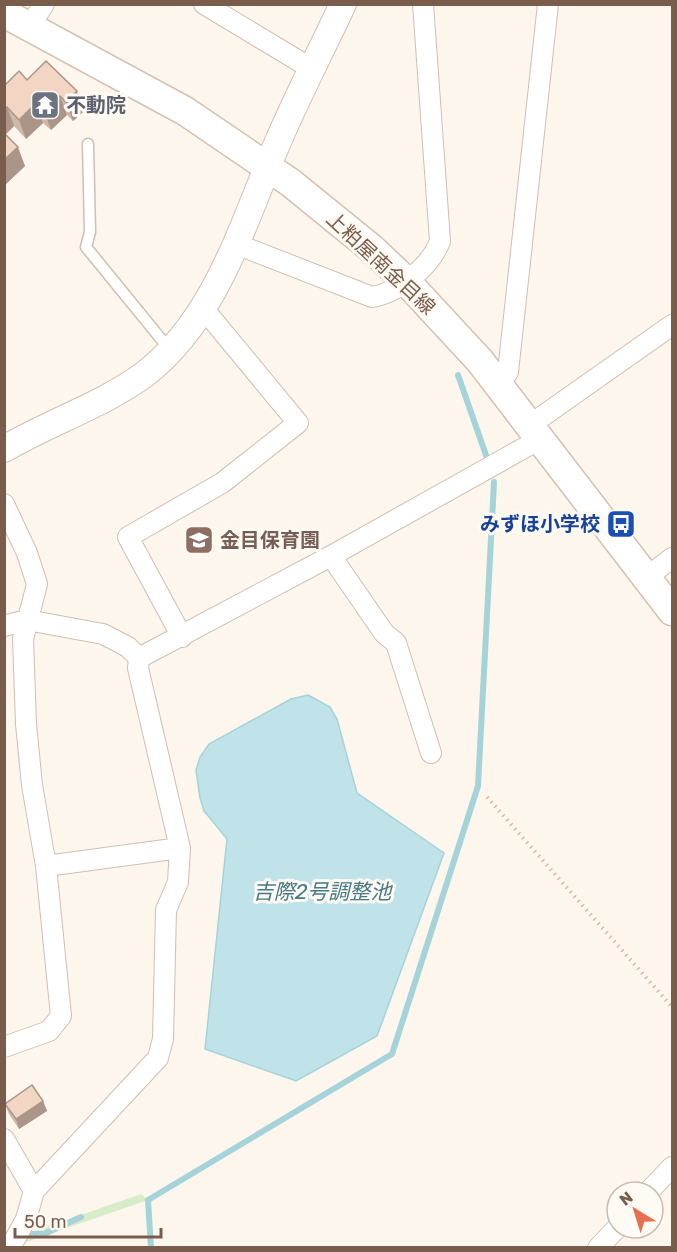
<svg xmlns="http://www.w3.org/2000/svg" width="677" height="1252" font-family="Rubik,'Noto Sans JP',sans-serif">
<rect width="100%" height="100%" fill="#fdf6ec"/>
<path fill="#d8ecc9" d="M141 1194 148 1200 12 1247 15 1238Z"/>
<path fill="#bfe3e8" stroke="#a5d3da" stroke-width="1.5" d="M308 695 330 707 337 719 357 793 444 853 377 1036 296 1081 205 1049 227 839 204 811 200 798 196 770 200 757 209 744 291 699Z"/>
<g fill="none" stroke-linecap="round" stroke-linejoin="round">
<path stroke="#a5d3da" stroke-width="6" d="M458 375 487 458
M33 1234H44L81 1217
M151 1248 148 1200 392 1054 478 786 494 482"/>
<g stroke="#d1beb0" stroke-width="13">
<path id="service" d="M88 144 90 232 86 247 170 350"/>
</g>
<g stroke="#d1beb0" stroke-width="22">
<path id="minor" d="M204 4 312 69
M29 27 44 4
M236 244 372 297C398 293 431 266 440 241L423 4
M498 385 508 372 548 4
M530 425 672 325
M4 504 27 553 37 584 23 639 26 724 32 785 46 866 61 1016 49 1031 4 1047
M331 556 384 633 396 643 431 753
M647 577 672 558
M4 626 27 620 103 634 128 647 139 658 138 668 180 848 178 882 166 910 163 1039 158 1058 34 1191 26 1219 10 1248
M182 637 128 537 222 483 298 423 203 308
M139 658 331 556 540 439
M46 866 180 848
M4 1139 34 1191
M648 1192 672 1167
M598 1248 617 1228"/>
</g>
<g stroke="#d1beb0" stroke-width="28">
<path id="tertiary" d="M4 449C50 422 103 405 145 374 216 319 243 223 277 144 297 97 321 51 343 4"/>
</g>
<g stroke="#d6c0b0" stroke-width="31">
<path id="secondary" d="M4 13 185 111 291 183 371 248 405 280 480 361 672 611"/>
</g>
<path stroke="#d9b8a5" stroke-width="4" stroke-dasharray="1.5 4.5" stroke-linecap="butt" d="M487 797 672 1007"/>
<use href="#service" stroke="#fff" stroke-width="10"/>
<use href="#minor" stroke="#fff" stroke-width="20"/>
<use href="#tertiary" stroke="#fff" stroke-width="26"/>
<use href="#secondary" stroke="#fff" stroke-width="28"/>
</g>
<path fill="#d1b7a8" d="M46 61 84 111 73 121 67 115 51 130 43 123 26 139 14 126 6 134 25 166 4 186V86L27 80Z
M43 1101 47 1111 19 1129 9 1114 5 1104Z"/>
<path fill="#aa9588" d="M77 91 84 111 73 121 66 102Z
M60 96 67 115 51 130 44 111Z
M36 103 43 123 26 139 19 120Z
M7 107 14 126 4 136V110Z
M18 147 25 166 4 186V160Z
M43 1101 47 1111 19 1129 16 1119Z"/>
<path fill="#f3d5c3" stroke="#aa9588" stroke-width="1.5" d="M46 61 77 91 66 102 60 96 44 111 36 103 19 120 7 107 4 110V86L19 71 27 80Z
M4 133 18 147 4 160Z
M32 1085 43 1101 16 1119 5 1104Z"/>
<defs>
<g id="temple-square" transform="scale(1.5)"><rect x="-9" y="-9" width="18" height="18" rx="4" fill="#6b7280" stroke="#fffaf3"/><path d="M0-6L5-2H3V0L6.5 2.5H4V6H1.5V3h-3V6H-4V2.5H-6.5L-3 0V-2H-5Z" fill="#fff"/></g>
<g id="bus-square" transform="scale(1.5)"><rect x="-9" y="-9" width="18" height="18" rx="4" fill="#1a4fb4" stroke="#fffaf3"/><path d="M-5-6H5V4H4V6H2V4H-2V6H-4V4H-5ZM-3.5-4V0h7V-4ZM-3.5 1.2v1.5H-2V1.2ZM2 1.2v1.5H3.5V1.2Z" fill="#fff"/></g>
<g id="school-square" transform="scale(1.5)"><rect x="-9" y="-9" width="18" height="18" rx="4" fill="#8d6e63" stroke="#fffaf3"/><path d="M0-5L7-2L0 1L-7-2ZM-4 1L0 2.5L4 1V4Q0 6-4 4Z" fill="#fff"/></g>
</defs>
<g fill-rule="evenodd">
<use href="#temple-square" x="45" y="105"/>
<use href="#bus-square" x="621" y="524"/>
<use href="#school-square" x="199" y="540"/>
</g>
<g text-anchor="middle" stroke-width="6" stroke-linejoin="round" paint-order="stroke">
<g font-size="20" font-weight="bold" fill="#5b616d" stroke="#fffaf3" text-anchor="start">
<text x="66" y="112">不動院</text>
</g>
<g font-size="20" fill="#7a5c4d" stroke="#fffaf3">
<text transform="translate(381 263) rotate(43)" y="7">上粕屋南金目線</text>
</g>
<g font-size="20" font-weight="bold" fill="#164399" stroke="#fffaf3" text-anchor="end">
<text x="600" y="531">みずほ小学校</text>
</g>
<g font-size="20" font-weight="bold" fill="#785e54" stroke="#fffaf3" text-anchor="start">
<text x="220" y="547">金目保育園</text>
</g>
<g font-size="21" font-style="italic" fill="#437c86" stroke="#fffaf3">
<text x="322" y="899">吉際2号調整池</text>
</g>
</g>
<rect width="677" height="1252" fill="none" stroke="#7a5c4d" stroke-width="12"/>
<g transform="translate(635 1210) rotate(322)"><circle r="28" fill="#fffaf3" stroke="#cabbb1" stroke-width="1.5"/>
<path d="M0-4.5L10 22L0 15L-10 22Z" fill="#e76f51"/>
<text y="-9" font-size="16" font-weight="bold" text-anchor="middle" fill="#7a5c4d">N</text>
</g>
<path d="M15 1228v9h146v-9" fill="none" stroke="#7a5c4d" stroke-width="3"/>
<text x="24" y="1228" font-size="18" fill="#7a5c4d" stroke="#fffaf3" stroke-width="4.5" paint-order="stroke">50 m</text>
</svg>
